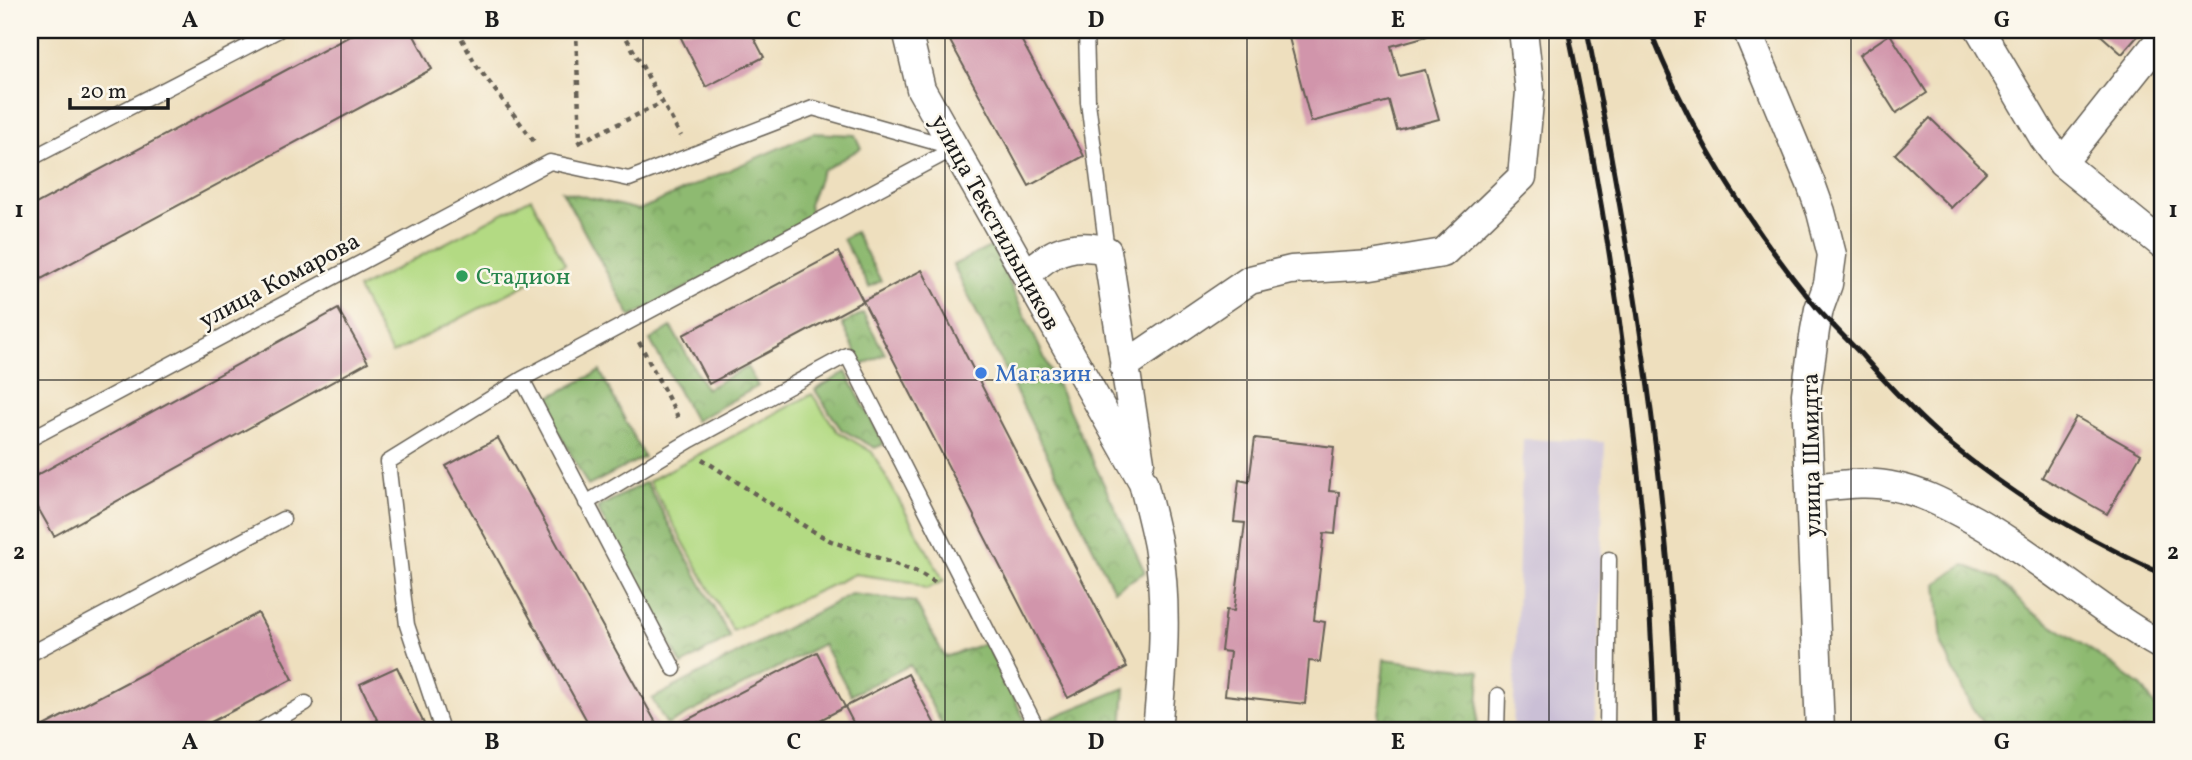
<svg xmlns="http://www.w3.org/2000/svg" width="2192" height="760" font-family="Vollkorn,serif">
<defs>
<pattern id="forest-crowns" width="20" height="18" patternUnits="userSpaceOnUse" patternTransform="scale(1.75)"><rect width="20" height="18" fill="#8eba71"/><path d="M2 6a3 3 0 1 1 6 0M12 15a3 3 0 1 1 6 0" fill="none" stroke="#7a9f61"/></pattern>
</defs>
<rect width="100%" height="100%" fill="#fbf7ec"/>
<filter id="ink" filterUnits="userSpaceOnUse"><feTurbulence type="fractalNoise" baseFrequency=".0143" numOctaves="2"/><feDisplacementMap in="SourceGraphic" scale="14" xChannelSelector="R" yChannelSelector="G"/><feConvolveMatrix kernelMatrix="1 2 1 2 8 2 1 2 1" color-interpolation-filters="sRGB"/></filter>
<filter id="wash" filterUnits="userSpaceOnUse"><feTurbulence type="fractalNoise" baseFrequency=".00686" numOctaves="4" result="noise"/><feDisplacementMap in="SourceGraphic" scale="28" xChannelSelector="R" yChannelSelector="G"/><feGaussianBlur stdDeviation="1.57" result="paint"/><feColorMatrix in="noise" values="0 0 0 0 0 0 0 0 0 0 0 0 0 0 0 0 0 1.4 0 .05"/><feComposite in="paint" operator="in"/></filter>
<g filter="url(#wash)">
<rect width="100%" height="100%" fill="#eedfbe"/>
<path fill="#cabfd6" d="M1523 439 1605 442 1595 730H1513Z"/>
<path fill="#b3da83" stroke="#687b50" stroke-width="2" d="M531 198 565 264 392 354 358 289Z
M812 394 837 431 872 452 944 581 926 589 911 582 855 574 733 631 649 481Z"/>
<path fill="url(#forest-crowns)" stroke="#556b46" stroke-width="2" d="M813 133 855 135 861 148 822 171 809 205 812 221 631 317 562 191 639 210Z
M855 232 881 281 869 287 843 239Z
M992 246 1145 572 1114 590 953 265Z
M863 313 885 354 862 365 842 324Z
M671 327 706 389 747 367 758 386 695 421 650 340Z
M600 371 644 457 588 486 542 401Z
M846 372 884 444 875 448 841 429 815 390Z
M646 482 730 637 682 665 597 508Z
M1964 565 1999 579 2026 608 2094 652 2142 687 2162 717V730H1988L1969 703 1942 645 1937 583Z
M851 594 915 602 945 657 986 643 1030 730H945L910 665 851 695 823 644 667 725 652 699Z
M1384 659 1480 671 1477 730H1378Z
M1125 688 1122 730H1048L1043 721Z"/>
<g id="blocks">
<path fill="#d195ab" d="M361 30H411L432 69 30 285V207Z
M677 30H750L764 57 706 87Z
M944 30H1016L1084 156 1029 186Z
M1287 30H1426L1427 36 1391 46 1399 76 1425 70 1439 119 1397 130 1389 101 1311 122Z
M2095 30H2143L2122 54Z
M1890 34 1927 93 1896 113 1859 55Z
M1930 118 1986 172 1951 208 1895 154Z
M838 252 863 301 709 384 683 335Z
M922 270 1127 667 1068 698 863 301Z
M338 309 368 362 54 536 30 494V479Z
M2076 417 2141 454 2107 514 2042 477Z
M498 438 517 472 660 730H592L446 466Z
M1255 438 1334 447 1329 491 1339 492 1335 534 1324 533 1314 620 1325 622 1320 662 1309 661 1305 704 1225 695 1230 652 1221 651 1226 610 1234 611 1245 523 1234 522 1239 480 1249 482Z
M258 613 293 679 196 730H36Z
M817 652 845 707 801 730H668Z
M397 667 427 730H382L360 684Z
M908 674 938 730H857L845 707Z"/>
</g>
</g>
<g filter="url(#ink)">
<use href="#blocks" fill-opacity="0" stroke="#666055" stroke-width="2"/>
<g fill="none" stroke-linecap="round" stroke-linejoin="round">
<g stroke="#666055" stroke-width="17">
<path id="service" d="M1086 30 1088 102 1107 251
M30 159 279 30
M522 379 674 669
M30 439 550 162 629 179 813 108 955 148 522 379 388 462 407 625 442 730
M586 503 691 440 847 355 1038 730
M30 654 283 519
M260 730 306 703
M1497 730 1498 695
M1607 730 1609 559"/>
</g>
<g stroke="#666055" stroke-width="31">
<path id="minor" d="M907 30 921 89 1143 482C1148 503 1154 525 1158 546 1168 607 1163 669 1157 730
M1747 30 1811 184 1821 212 1832 255 1828 284 1819 309 1815 330 1806 394 1820 730
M1980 30 2043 137 2062 163 2162 244
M2062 163 2162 37
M1027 276C1048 251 1076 241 1107 251L1140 462
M1124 366 1250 280 1291 270 1371 265 1443 253 1522 177 1530 92 1523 30
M1811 488C1840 485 1868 480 1896 487 1920 492 1940 502 1961 513 2032 550 2092 607 2162 646"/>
</g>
<path stroke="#666055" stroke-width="4.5" stroke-dasharray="5 5" stroke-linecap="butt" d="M457 30 476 65 536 144
M576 30 580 142 576 144
M622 30 681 136
M580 142 662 103
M639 342 680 421
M702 459 809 529 831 541 920 573 936 583"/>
<use href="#service" stroke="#fff" stroke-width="14"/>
<use href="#minor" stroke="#fff" stroke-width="28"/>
<path stroke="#1c1c1c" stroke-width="5" d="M1568 30C1616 260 1649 495 1655 730
M1587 30C1633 262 1670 494 1678 730
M1650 30C1689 130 1748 224 1816 307 1830 323 1846 338 1860 353 1888 385 1917 417 1950 444 2015 497 2086 539 2162 574"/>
</g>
</g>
<path fill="none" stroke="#1c1c1c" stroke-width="2" stroke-opacity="0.55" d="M341 30V730M643 30V730M945 30V730M1247 30V730M1549 30V730M1851 30V730M30 380H2162"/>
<circle fill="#2e9e5b" stroke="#fbf7ec" stroke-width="2.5" cx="462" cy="276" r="7"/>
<circle fill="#3f7fe0" stroke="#fbf7ec" stroke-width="2.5" cx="981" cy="373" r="7"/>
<g text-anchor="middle" stroke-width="5" stroke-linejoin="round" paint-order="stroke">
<g font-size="24" fill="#1c1c1c" stroke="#fbf7ec">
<text transform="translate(996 222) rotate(61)" y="8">улица Текстильщиков</text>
<text transform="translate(279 280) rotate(-28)" y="8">улица Комарова</text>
<text transform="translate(1811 455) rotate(-91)" y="8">улица Шмидта</text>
</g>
<g font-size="24" fill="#27864d" stroke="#fbf7ec" text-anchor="start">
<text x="476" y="284">Стадион</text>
</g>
<g font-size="24" fill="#366cbe" stroke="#fbf7ec" text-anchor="start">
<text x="995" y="381">Магазин</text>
</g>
</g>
<rect width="2192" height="760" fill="none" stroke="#fbf7ec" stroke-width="77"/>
<path d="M70 98v10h98v-10" fill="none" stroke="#1c1c1c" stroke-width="3.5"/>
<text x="80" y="98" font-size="21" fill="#1c1c1c" stroke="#fbf7ec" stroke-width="5" paint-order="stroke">20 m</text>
<rect x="38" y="38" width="2116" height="684" fill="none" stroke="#1c1c1c" stroke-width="2.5"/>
<g font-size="23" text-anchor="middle" font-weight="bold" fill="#1c1c1c">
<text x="190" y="27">A</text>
<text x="492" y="27">B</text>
<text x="794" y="27">C</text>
<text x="1096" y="27">D</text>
<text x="1398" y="27">E</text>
<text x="1700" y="27">F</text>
<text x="2002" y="27">G</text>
<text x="19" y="217">1</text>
<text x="2173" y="217">1</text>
<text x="19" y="559">2</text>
<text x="2173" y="559">2</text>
<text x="190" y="749">A</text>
<text x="492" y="749">B</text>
<text x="794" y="749">C</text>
<text x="1096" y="749">D</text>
<text x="1398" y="749">E</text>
<text x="1700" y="749">F</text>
<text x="2002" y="749">G</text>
</g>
</svg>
